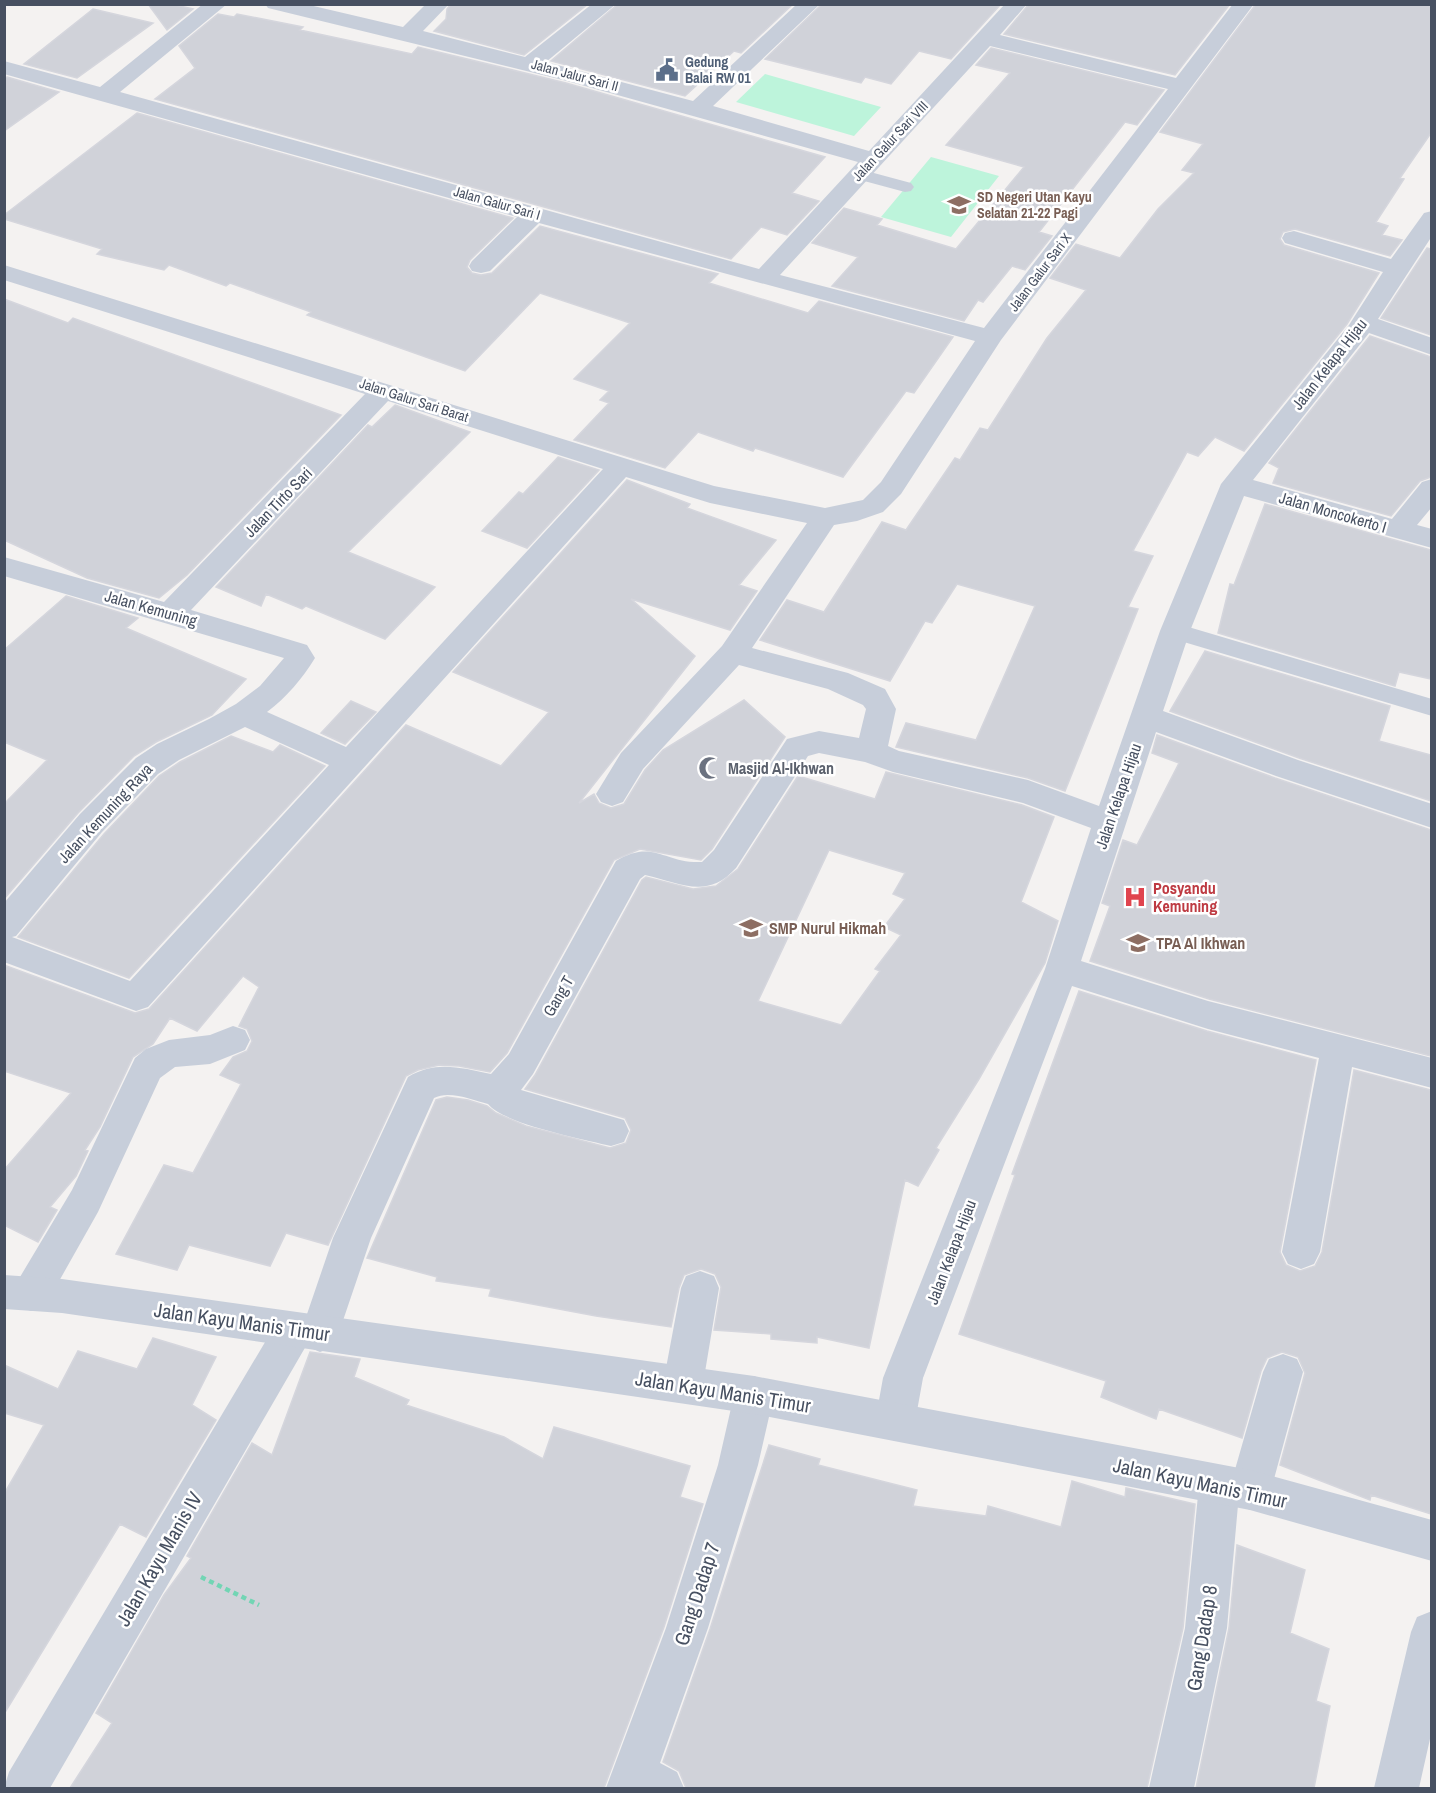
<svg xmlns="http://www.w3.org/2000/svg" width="1436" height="1793" font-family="'Archivo Narrow',sans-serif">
<rect width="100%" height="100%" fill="#f4f2f1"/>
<path fill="#bdf4db" d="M765 74 881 107 854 136 736 102Z
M931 157 999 176 951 237 881 217Z"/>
<path fill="#d0d2d9" stroke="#d5d6dd" stroke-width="1.5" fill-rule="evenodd" d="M148 4H171L193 9 167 30Z
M451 4H588L524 55 434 31 446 19 447 9Z
M618 4H793L741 53 734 51 685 96 551 61Z
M822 4H1001L951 59 919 51 891 84 865 77 861 83 765 59Z
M1029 4H1230L1175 75 1004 34Z
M1256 4H1431V133L1400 178 1404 179 1376 222 1388 226 1382 235 1402 240 1390 256 1295 229 1283 232 1280 239 1284 245 1379 273 1347 324 1244 451 1215 437 1198 456 1187 452 1133 551 1153 556 1128 607 1138 609 1065 791 1028 778 896 747 906 723 976 740 1035 606 957 584 932 623 925 621 890 681 760 640 787 600 824 612 882 522 906 530 955 458 960 460 980 428 988 430 1047 338 1086 290 1050 278 1076 244 1120 258 1158 209 1194 173 1182 170 1203 144 1160 132Z
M93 9 153 23 77 78 24 64Z
M218 14 234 17 237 14 303 27 300 30 412 54 418 47 566 83 825 157 792 193 819 201 787 235 761 227 731 259 155 99 195 68 179 46Z
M991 48 1164 90 1137 125 1125 122 1039 232 1052 236 1025 270 1012 266 983 302 978 300 964 321 832 286 858 257 812 243 844 208 882 219 877 225 956 249 1024 167 946 145 1010 73 976 65Z
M7 77 59 92 4 131V79Z
M137 113 513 218 470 260 467 267 472 273 481 275 492 273 540 226 718 274 709 283 808 313 819 301 953 337 914 393 906 391 843 477 755 448 753 451 698 432 665 468 574 440 609 403 600 400 609 391 574 379 630 323 540 293 465 371 307 315 311 312 230 283 226 286 169 265 164 270 97 254 102 249 4 219V215Z
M1427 248 1431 249V335L1381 318Z
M4 299 68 323 73 318 341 415 187 575 159 598 87 578 4 540Z
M1370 336 1431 357V477L1420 481 1391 516 1273 483 1279 468 1269 463Z
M395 405 470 432 348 552 435 587 385 639 306 606 302 609 266 594 261 606 216 587 368 425 372 427Z
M558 457 599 470 527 548 482 531 519 492 523 494Z
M627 480 690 504 687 508 776 540 739 585 757 591 730 630 631 599 695 656 579 803 594 794 599 803 611 808 624 804 645 770 663 750 744 700 785 737 712 849 701 860 640 849 614 860 507 1053 490 1072 459 1066 439 1065 418 1070 406 1076 328 1245 286 1233 270 1266 189 1245 177 1270 116 1254 164 1165 193 1173 241 1084 220 1075 233 1057 247 1051 252 1041 247 1029 239 1026 259 987 243 976 197 1031 170 1018 153 1044 133 1057 100 1127 85 1150 88 1151 76 1176 50 1207 57 1210 38 1242 4 1225V1170L71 1093 4 1071V965L135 1013 149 1009 406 725 501 766 549 712 453 672Z
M1265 504 1431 550V679L1399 672 1395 686 1218 633 1230 584 1234 585Z
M66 596 138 618 126 628 246 679 212 715 156 742 134 756 78 813 4 899V804L47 760 4 742V650Z
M1205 651 1390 706 1379 741 1431 755V801L1299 758 1170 711Z
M351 701 376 712 345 744 321 733Z
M1157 735 1275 778 1431 830V1056L1209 999 1090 961 1110 906 1102 903 1123 840 1137 845 1179 763 1152 753Z
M231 736 273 752 280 745 325 766 129 978 18 937 104 834 159 776 180 762Z
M886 772 1022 805 1054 817 1021 902 1058 921 1045 963 979 1079 936 1148 939 1150 918 1186 905 1180 869 1348 817 1337V1343L771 1339V1334L714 1330 721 1287 715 1274 701 1269 684 1275 679 1288 671 1327 596 1316 489 1296 491 1289 436 1281 437 1277 367 1258 436 1100 447 1097 468 1100 487 1106 496 1113 526 1126 610 1148 626 1143 631 1130 625 1118 525 1089 535 1075 642 880 646 877 693 889 716 886 738 869 798 776 875 799ZM829 850 905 873 893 894 905 899 884 927 901 935 875 969 880 971 841 1025 758 1001Z
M1079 991 1207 1031 1316 1060 1280 1252 1286 1265 1300 1271 1315 1266 1322 1252 1354 1070 1431 1090V1514L1371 1495 1370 1500 1280 1465 1305 1373 1298 1357 1282 1352 1267 1358 1261 1371 1242 1438 1159 1409 1156 1419 1101 1397 1106 1381 959 1334 1015 1175 1012 1174Z
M153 1338 216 1357 192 1405 216 1420 146 1537 120 1524 4 1714V1494L44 1425 4 1413V1365L58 1389 78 1351 137 1369Z
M310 1352 360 1359 354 1377 409 1400 406 1405 504 1437 543 1459 554 1427 690 1466 680 1497 703 1504 664 1627 604 1788H70L112 1723 96 1713 164 1595 191 1558 187 1556 252 1443 272 1455Z
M769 1445 820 1459 818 1465 917 1490 913 1506 986 1516 988 1506 1061 1527 1072 1481 1125 1497 1126 1488 1195 1504 1183 1628 1147 1788H686L679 1771 663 1762 710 1629Z
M1237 1545 1305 1570 1290 1633 1329 1649 1316 1701 1330 1706 1314 1788H1196L1229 1628Z"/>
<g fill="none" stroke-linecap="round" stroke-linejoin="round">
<path stroke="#72d5b4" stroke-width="4.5" stroke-dasharray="5 4" stroke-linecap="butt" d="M201 1577 259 1605"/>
<path fill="#c7ceda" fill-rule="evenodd" d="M859 169 911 183 914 187 911 191 905 192 853 178 850 174 853 170Z
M1175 623 1432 699V716L1167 637 1164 631 1167 625Z"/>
<path fill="#c7ceda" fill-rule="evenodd" d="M203 4H227L120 92 759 269 858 162 567 81 268 8 265 4H305L403 27 426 4H449L423 31 525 57 592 4H616L546 62 693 101 797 4H820L713 106 869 151 1005 4H1027L1000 35 1176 78 1233 4H1254L1001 340 901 494 883 512 857 521 834 525 752 648 848 673 885 689 896 709 888 746 899 751 1028 780 1099 806 1160 631 1221 484 1349 325 1383 272 1285 243 1282 238 1285 233 1294 231 1391 259 1424 213 1432 211V236L1378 319 1432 338V355L1369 333 1253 480 1392 519 1422 482 1432 479V507L1417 525 1432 529V548L1244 496 1190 631 1163 711 1298 760 1432 804V828L1276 776 1156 732 1081 961 1208 1001 1432 1058V1088L1352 1067 1320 1252 1314 1264 1301 1269 1288 1264 1282 1252 1319 1058 1208 1029 1072 986 923 1378 915 1422 909 1435 895 1441 881 1435 875 1422 883 1378 1045 969 1091 828 1023 803 893 772 865 762 819 753 808 756 736 868C707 900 681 883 645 875L640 879 533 1074 521 1090 624 1120 629 1131 624 1142 611 1146C583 1139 504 1124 488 1104 473 1100 449 1090 434 1098L371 1238 334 1347 320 1352 306 1346 50 1788H4L9 1772 280 1317 294 1312 306 1317 333 1238 408 1077C436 1060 461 1068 491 1074L509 1054 616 861C654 838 664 864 702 862L714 850 787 739 819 731 859 738 866 709 863 705 828 689 739 665 643 769 623 802 612 806 601 802 596 794 621 753 722 646 807 523 710 503 626 477 148 1007 136 1011 4 962V903L80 814 136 758 157 744 209 719 236 704 260 686 284 658 4 576V557L164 602 365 394 4 280V265L714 486 825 508 863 500 881 482 975 341 539 223 490 271 481 273 472 271 469 266 472 261 517 217 4 74V61L100 87ZM990 46 1168 89 984 328 780 275ZM388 401 603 469 346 747 267 712C287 697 302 679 315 658L307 645 191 610ZM245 727 329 765 130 981 12 937 16 936 102 832 158 774 179 760Z
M233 1026 245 1030 250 1040 245 1050 210 1064 175 1067 160 1078 98 1212 45 1306 31 1311 17 1306 12 1294 17 1282 72 1190 135 1058 146 1049 169 1040 210 1035Z
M700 1271 714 1276 719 1288 703 1384 697 1397 683 1402 669 1397 663 1384 681 1288 686 1276Z
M1283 1354 1297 1359 1303 1372 1271 1490 1265 1504 1250 1510 1238 1505 1227 1628 1194 1788H1149L1185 1628 1199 1485 1205 1471 1219 1465 1234 1473 1263 1372 1269 1359Z
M754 1376 768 1382 774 1395 758 1465 708 1628 660 1763 677 1772 684 1788H606L666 1628 718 1465 734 1395 740 1382Z
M1432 1611V1730L1419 1788H1374L1411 1632 1417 1617Z"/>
<path fill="#c7ceda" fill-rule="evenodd" d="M4 1275 62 1279 754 1376 1250 1470 1432 1520V1561L1250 1510 754 1414 62 1313 4 1309Z"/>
</g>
<defs>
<g id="civic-bare" transform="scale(1.8)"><path d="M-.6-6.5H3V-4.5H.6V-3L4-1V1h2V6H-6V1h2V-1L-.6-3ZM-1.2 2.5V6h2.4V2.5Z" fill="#5c6f8a" stroke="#fff" stroke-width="2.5" paint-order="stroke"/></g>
<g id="school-bare" transform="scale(1.8)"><path d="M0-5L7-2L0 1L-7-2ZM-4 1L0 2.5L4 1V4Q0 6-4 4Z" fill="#8d6e63" stroke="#fff" stroke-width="2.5" paint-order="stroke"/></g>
<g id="mosque-bare" transform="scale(1.8)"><path d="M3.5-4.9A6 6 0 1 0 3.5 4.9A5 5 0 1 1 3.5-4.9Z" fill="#6b7280" stroke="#fff" stroke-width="2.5" paint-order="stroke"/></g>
<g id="hospital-bare" transform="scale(1.8)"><path d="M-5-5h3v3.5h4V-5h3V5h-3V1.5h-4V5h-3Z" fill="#e0444e" stroke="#fff" stroke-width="2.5" paint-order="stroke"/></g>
</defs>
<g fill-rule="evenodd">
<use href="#civic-bare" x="667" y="70"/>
<use href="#school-bare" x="959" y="205"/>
<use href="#mosque-bare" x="710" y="768"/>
<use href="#hospital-bare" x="1135" y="897"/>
<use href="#school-bare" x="751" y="928"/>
<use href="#school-bare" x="1138" y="943"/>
</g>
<g text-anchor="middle" stroke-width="5" stroke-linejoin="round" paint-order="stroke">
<g font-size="14" font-weight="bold" fill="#4e5e75" stroke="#fff" text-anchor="start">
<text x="685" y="67">Gedung<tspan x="685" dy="16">Balai RW 01</tspan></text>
</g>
<g font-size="14" fill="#475061" stroke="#fff">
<text transform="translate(575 75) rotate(15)" y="5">Jalan Jalur Sari II</text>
<text transform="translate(890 141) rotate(-47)" y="5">Jalan Galur Sari VIII</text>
<text transform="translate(497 203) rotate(16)" y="5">Jalan Galur Sari I</text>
<text transform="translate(1040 272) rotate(-53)" y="5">Jalan Galur Sari X</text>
<text transform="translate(414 400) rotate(18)" y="5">Jalan Galur Sari Barat</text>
</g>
<g font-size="14" font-weight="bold" fill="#785e54" stroke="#fff" text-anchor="start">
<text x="977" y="202">SD Negeri Utan Kayu<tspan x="977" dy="16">Selatan 21-22 Pagi</tspan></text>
</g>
<g font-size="16" fill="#475061" stroke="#fff">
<text transform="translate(1329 364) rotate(-52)" y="6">Jalan Kelapa Hijau</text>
<text transform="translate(278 502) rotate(-46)" y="6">Jalan Tirto Sari</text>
<text transform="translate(1333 512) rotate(16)" y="6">Jalan Moncokerto I</text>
<text transform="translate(151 608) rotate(16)" y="6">Jalan Kemuning</text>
<text transform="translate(1118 796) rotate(-71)" y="6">Jalan Kelapa Hijau</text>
<text transform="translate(105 813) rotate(-47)" y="6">Jalan Kemuning Raya</text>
<text transform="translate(558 996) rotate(-60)" y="6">Gang T</text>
<text transform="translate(951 1252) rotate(-69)" y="6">Jalan Kelapa Hijau</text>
</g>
<g font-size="16" font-weight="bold" fill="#5b616d" stroke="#fff" text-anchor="start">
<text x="728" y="774">Masjid Al-Ikhwan</text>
</g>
<g font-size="16" font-weight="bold" fill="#be3a42" stroke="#fff" text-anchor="start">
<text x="1153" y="894">Posyandu<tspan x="1153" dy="18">Kemuning</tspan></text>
</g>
<g font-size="16" font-weight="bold" fill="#785e54" stroke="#fff" text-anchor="start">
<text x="769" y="934">SMP Nurul Hikmah</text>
<text x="1156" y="949">TPA Al Ikhwan</text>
</g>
<g font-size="20" fill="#475061" stroke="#fff">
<text transform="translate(242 1322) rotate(8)" y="7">Jalan Kayu Manis Timur</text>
<text transform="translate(723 1392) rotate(9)" y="7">Jalan Kayu Manis Timur</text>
<text transform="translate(1200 1483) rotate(12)" y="7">Jalan Kayu Manis Timur</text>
<text transform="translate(159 1559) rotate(-60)" y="7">Jalan Kayu Manis IV</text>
<text transform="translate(697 1594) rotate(-72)" y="7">Gang Dadap 7</text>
<text transform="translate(1202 1638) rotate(-81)" y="7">Gang Dadap 8</text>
</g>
</g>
<rect width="1436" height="1793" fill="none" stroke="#475061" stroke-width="12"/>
</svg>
